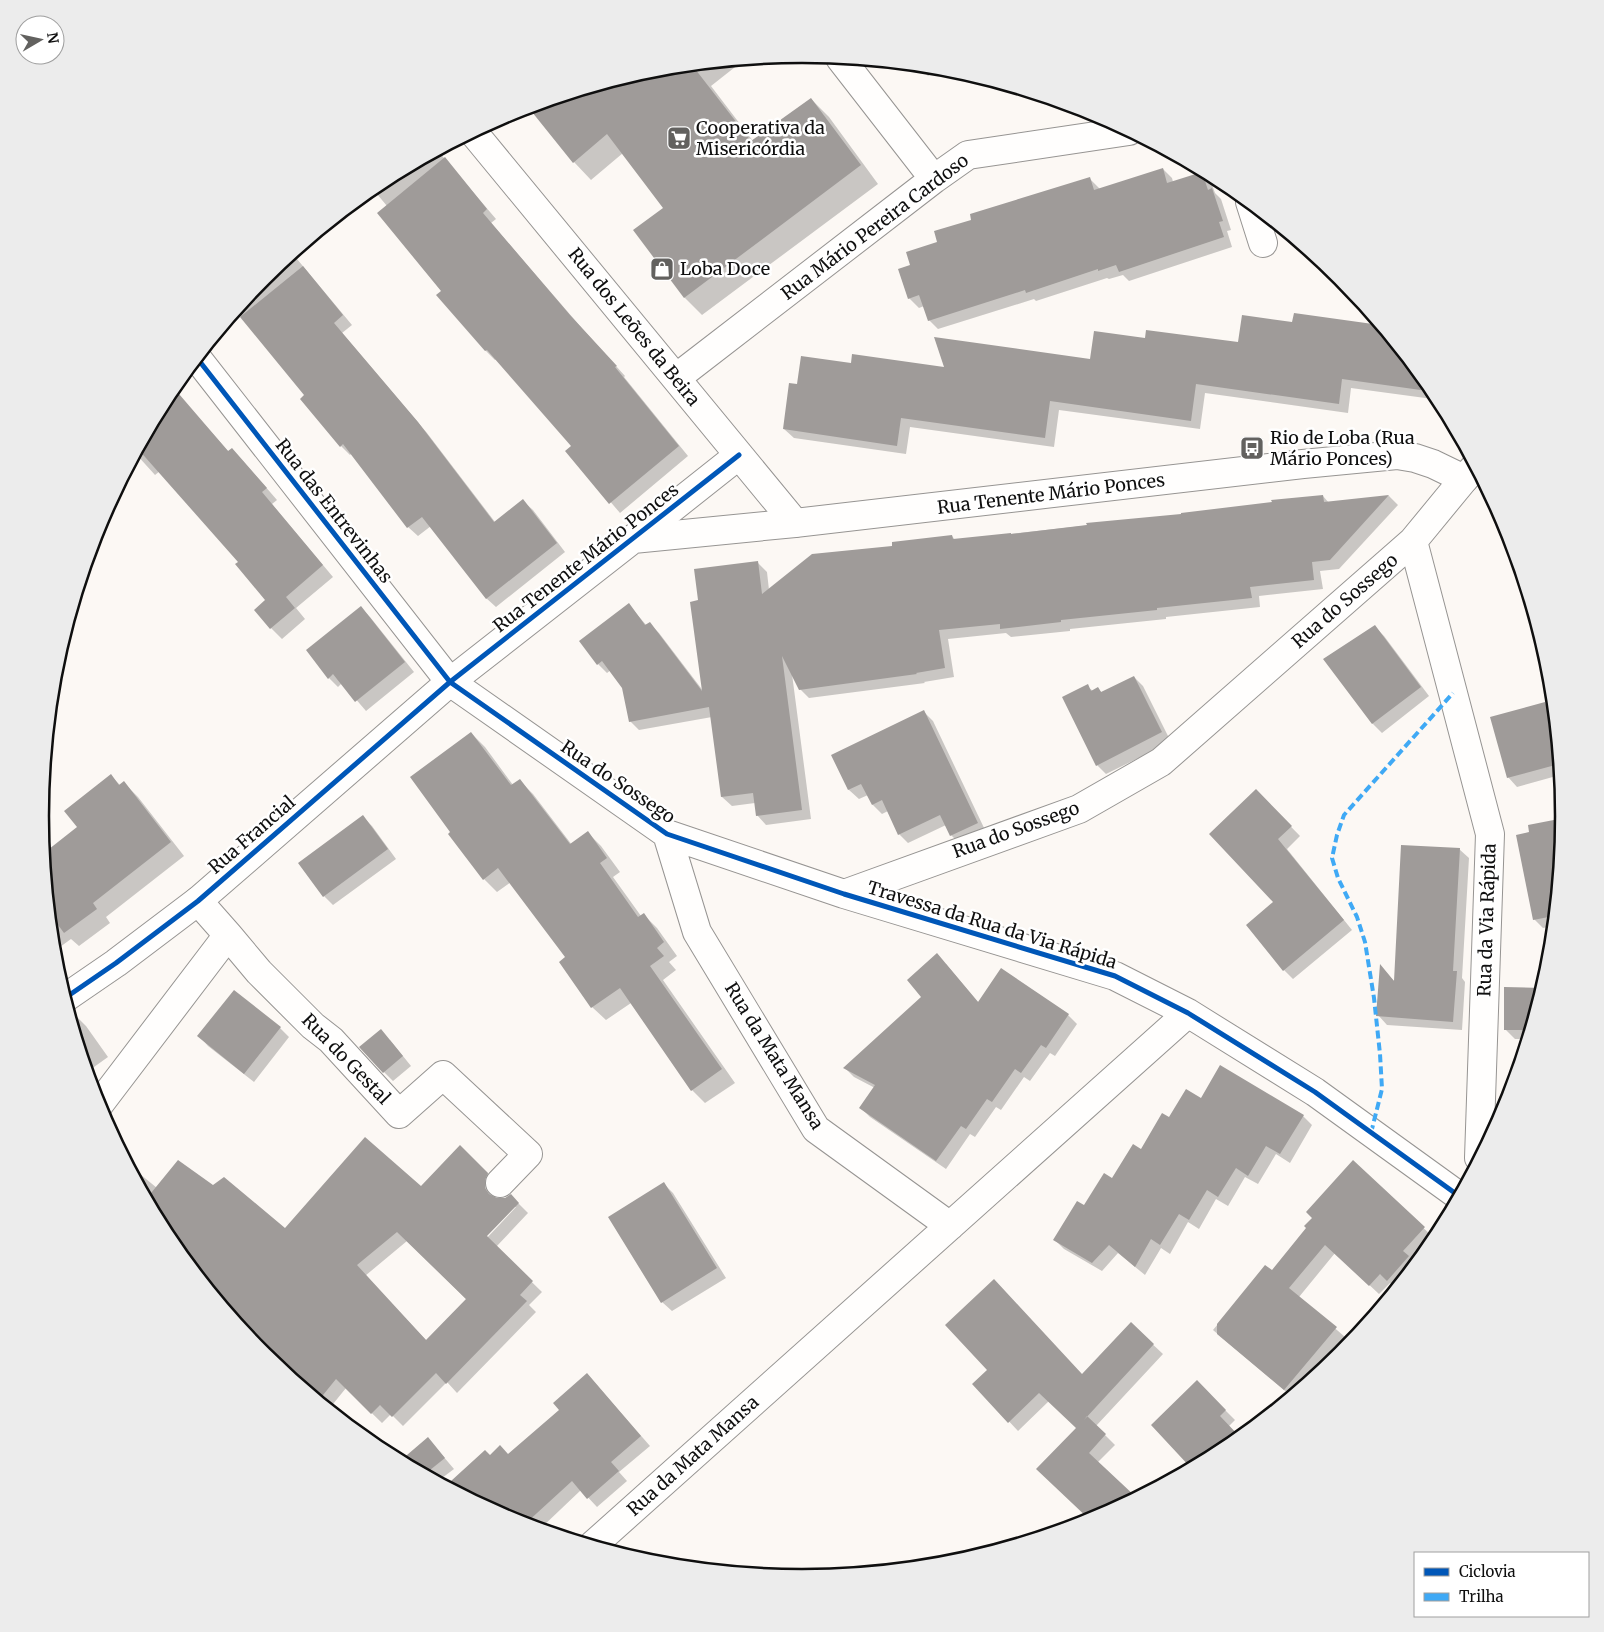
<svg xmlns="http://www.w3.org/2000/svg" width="1604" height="1632" font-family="Merriweather,serif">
<rect width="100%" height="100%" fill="#fcf8f4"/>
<path fill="#0003" fill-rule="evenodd" d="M744 60 711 86 753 141 811 99 829 117 878 184 702 315 684 297 665 208 623 153 591 180 574 162 530 106 654 69Z
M918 65 948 68 939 76 935 71 928 76Z
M438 151 496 219 491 223 580 326 625 376 624 377 688 456 620 513 567 451 573 446 496 359 495 360 486 351 442 291 387 206 372 188 379 182Z
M1163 169 1172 178 1173 182 1202 173 1211 182 1215 193 1221 199 1231 230 1227 231 1232 247 1129 281 1123 275 1109 279 1107 278 1036 301 1034 299 938 329 929 320 924 306 919 308 909 298 912 266 939 243 973 220 1090 179 1100 189Z
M292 253 352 325 342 333 427 433 495 522 523 501 533 510 565 552 496 607 486 598 431 526 418 536 408 527 352 453 350 455 341 446 306 395 236 310 263 277Z
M1295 314 1381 327 1436 393 1440 400 1351 388 1348 413 1205 393 1200 429 1059 410 1054 447 910 427 906 454 794 438 784 429 798 386 852 365 945 368 1091 361 1146 340 1239 344 1294 323Z
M175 391 229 452 243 461 277 500 272 504 333 577 296 608 305 619 282 639 271 628 267 600 240 562 160 471 155 475 136 454 166 396 168 398Z
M1323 496 1329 503 1389 496 1398 505 1339 569 1320 571 1323 589 1259 596 1260 607 1166 617V619L1070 629V631L1011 637 1006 633 948 639 954 677 924 682 925 683 809 698 800 689 792 674 811 819 766 825 757 815 755 803 732 806 722 797 712 717 639 730 630 721 624 687 611 670 607 673 598 664 629 605 647 626 650 624 659 633 704 692 699 601 758 563 767 572 769 590 894 547 952 536 955 540 1010 534 1182 515Z
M361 608 370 617 414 672 366 711 342 683 338 687 329 678Z
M1375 627 1384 636 1429 696 1382 733 1373 724 1324 659Z
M1134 677 1143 686 1171 742 1106 774 1097 765 1087 686 1093 691 1098 688 1102 693Z
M1545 703 1554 712 1560 775 1517 787 1508 777Z
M924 712 933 721 986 832 960 844 951 835 946 825 908 843 899 834 888 811 882 814 873 805 868 795 859 799 849 790 833 756Z
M471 733 485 747 513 785 520 781 533 794 572 845 588 833 601 846 620 872 613 877 641 916 644 915 657 928 677 956 669 962 676 970 663 980 735 1083 705 1103 692 1090 631 1003 606 1020 592 1007 567 957 511 882 497 892 484 879 452 832Z
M111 776 120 785 124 783 138 797 184 856 106 917 110 923 79 946 71 939 53 952 44 854 79 828Z
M1265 800 1300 836 1287 849 1352 930 1293 979 1284 970 1275 902Z
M363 817 372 826 396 859 333 905 324 896Z
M1564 819 1553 926 1543 928 1534 919 1531 833Z
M1459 849 1469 858 1462 978 1465 982 1462 1030 1387 1025 1378 1015 1381 967 1395 982Z
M946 964 979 1003 1068 1015 1077 1024 1055 1056 1050 1053 1030 1081 1024 1077 1001 1110 996 1107 975 1137 970 1134 946 1169 870 1117 861 1108 875 1088 854 1077 845 1068 923 997Z
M1505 989H1542L1523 1052 1522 1039H1515L1505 1029Z
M77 1017 86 1026 108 1057 87 1072 72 1020Z
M280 1028 289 1037 254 1082 208 1046 199 1036Z
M390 1040 411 1066 393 1081 384 1072Z
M1201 1100 1303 1116 1312 1125 1290 1163 1276 1154 1258 1184 1245 1177 1228 1206 1216 1199 1199 1229 1188 1222 1170 1254 1161 1248 1145 1275 1118 1253 1102 1271 1064 1249 1055 1240 1085 1207 1141 1151 1170 1119Z
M460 1147 498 1183 494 1190 495 1199H505L511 1196 528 1213 496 1247 542 1292 529 1305 536 1312 457 1393 447 1382 403 1426 391 1414 382 1423 346 1388 329 1409 263 1355 168 1239 129 1165 157 1188 213 1187 285 1230 421 1188ZM513 1207H516L484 1241 482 1240ZM407 1241 467 1300 427 1341 365 1276Z
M1353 1162 1433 1237 1412 1260 1415 1264 1396 1288 1390 1283 1379 1294 1335 1253 1299 1297 1345 1337 1308 1382 1291 1396 1213 1330 1265 1267 1272 1272 1308 1228Z
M664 1184 673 1193 726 1278 672 1311 662 1302Z
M1131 1324 1163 1354 1096 1426 1115 1445 1097 1463 1135 1498 1093 1520 1086 1522 1081 1517 1084 1514 1078 1428 1049 1401 1018 1431 974 1384 1083 1375Z
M587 1374 650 1446 619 1472 627 1481 597 1507 581 1490 540 1529 510 1520 490 1456 509 1455 560 1410Z
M1197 1382 1235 1420 1229 1426 1240 1438 1225 1450Z
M437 1449 454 1469 438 1481 401 1461Z"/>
<path fill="#9f9b99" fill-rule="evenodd" d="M692 65 751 141 811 98 861 165 684 298 633 230 663 208 607 134 573 163 528 107 654 69Z
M445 157 487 209 483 213 570 315 617 366 615 367 679 446 609 504 565 451 571 446 487 350 485 351 436 295 441 291 377 213Z
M1163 168 1167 183 1202 172 1208 190 1212 188 1223 221 1219 222 1224 237 1119 272 1116 265 1098 271V269L1026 293 1025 290 928 321 919 295 908 299 898 269 910 265 906 252 937 242 934 231 971 220 970 214 1090 177 1094 190Z
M303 266 343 315 334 323 418 422 494 522 523 499 557 543 486 599 422 517 407 528 343 444 340 447 300 399 304 395 240 317Z
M1294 313 1380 325 1435 392 1342 379 1339 404 1196 384 1191 421 1050 401 1045 438 901 418 897 446 783 429 789 383 797 384 801 356 851 363 852 354 944 367 934 337 1090 359 1094 331 1145 338 1146 330 1238 342 1242 315 1292 322Z
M173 387 228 451 232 448 267 488 262 492 323 565 286 597 295 608 270 629 254 610 265 600 235 564 238 562 138 449 169 392Z
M1323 495 1324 502 1389 495 1330 560 1312 562 1314 580 1250 587 1252 598 1157 608V610L1061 620V622L1000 629V624L939 630 945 668 916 673 917 674 799 690 782 656 802 810 756 816 753 793 721 797 709 707 629 722 622 688 602 661 597 665 579 641 629 603 645 625 650 622 702 691 690 602 698 600 694 569 758 561 762 594 812 554 892 546V542L952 535 953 539 1011 533V534L1087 525 1086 523 1181 514V513L1272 502 1271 500Z
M361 606 405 662 355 702 333 674 328 679 306 650Z
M1375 625 1421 687 1372 724 1323 659Z
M1134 676 1162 732 1096 766 1062 697 1088 684 1091 691 1098 687 1101 692Z
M1545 702 1557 745 1559 764 1507 778 1490 717Z
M924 710 978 823 950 836 940 815 898 835 882 800 872 805 861 784 848 790 831 755Z
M471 732 511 785 520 779 570 844 588 831 607 858 600 863 638 917 644 913 664 942 657 948 664 956 650 966 722 1069 691 1091 620 988 591 1008 559 962 565 957 498 868 483 880 448 834 450 832 410 777Z
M111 774 119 785 124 781 171 842 93 903 97 909 64 933 50 914 44 853 77 827 64 811Z
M1256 789 1292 826 1278 839 1344 920 1283 971 1246 925 1273 902 1209 834Z
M363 815 388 849 323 897 298 863Z
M1564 818 1554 916 1533 920 1516 835 1529 832 1528 825Z
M1401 845 1460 848 1453 971H1457L1453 1022 1376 1016 1380 964 1394 981Z
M937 953 978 1002 1001 968 1069 1014 1046 1048 1041 1045 1021 1073 1015 1069 992 1102 987 1099 966 1129 961 1126 936 1161 859 1108 875 1085 843 1068 921 997 907 980Z
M1504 987 1542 988 1530 1030H1504Z
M234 990 281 1027 244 1074 197 1036Z
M381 1029 403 1056 383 1073 359 1047Z
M1220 1065 1304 1115 1280 1154 1266 1146 1248 1176 1236 1168 1218 1197 1207 1190 1189 1220 1179 1214 1160 1245 1151 1239 1135 1267 1109 1245 1092 1263 1053 1240 1077 1201 1084 1205 1104 1173 1112 1178 1133 1144 1141 1149 1162 1113 1169 1117 1186 1089 1201 1098Z
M365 1137 421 1186 460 1145 488 1173 485 1180V1188L489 1194 497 1198H505L511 1194 519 1203 487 1236 533 1281 520 1295 527 1301 446 1384 436 1373 392 1417 380 1405 371 1414 336 1379 319 1400 263 1355 168 1239 147 1198 178 1160 213 1185 224 1177 285 1228ZM397 1232 466 1299 426 1340 357 1265Z
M1353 1160 1425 1227 1403 1251 1409 1256 1387 1281 1380 1274 1369 1286 1325 1245 1289 1288 1337 1327 1284 1390 1217 1334V1324L1265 1265 1272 1270 1306 1228 1304 1226 1312 1218 1306 1212Z
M664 1182 717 1268 661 1303 608 1217Z
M994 1279 1082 1374 1131 1322 1154 1344 1084 1420 1087 1416 1106 1434 1089 1453 1136 1497 1093 1520 1091 1521 1036 1469 1076 1428 1039 1393 1008 1423 972 1384 987 1370 945 1325Z
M587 1373 641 1436 611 1462 619 1471 587 1499 572 1481 525 1524 510 1520 463 1495 451 1481 485 1450 490 1455 500 1445 508 1454 559 1410 553 1403Z
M1197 1380 1226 1410 1220 1416 1240 1437 1225 1450 1191 1468 1151 1425Z
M428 1437 445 1458 425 1474 400 1461Z"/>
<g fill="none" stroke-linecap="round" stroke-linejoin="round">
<g stroke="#969492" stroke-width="30">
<path id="minor" d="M840 58 934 179
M473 132 795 523
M1250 202 1263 243
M676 378 934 179 968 155 1129 131
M633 539 739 455
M1413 541 1490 834 1479 1158
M450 682 667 834 844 894 1115 976 1188 1013 1315 1092 1459 1196
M667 834 697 932 816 1129 950 1226
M844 894 1079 809 1161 762 1413 541 1464 479
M228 935 259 972 313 1026 331 1040 399 1114 443 1075 528 1154 500 1183
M98 1106 228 935 198 901
M593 1545 1188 1013"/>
</g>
<g stroke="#969492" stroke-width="30">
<path id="tertiary" d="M197 358 450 682
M65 998 116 963 198 901 450 682 633 539 795 523 1303 464 1397 455 1415 458 1433 464 1464 479 1475 467"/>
</g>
<use href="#minor" stroke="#fffefd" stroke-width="28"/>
<use href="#tertiary" stroke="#fffefd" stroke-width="28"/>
<path stroke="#3fa9f5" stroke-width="4" stroke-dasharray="8 4" stroke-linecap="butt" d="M1371 1133 1382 1089 1380 1054 1374 998 1365 942 1357 917 1338 878 1332 858 1337 835 1344 815 1453 693"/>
<g stroke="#fff" stroke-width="8">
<path id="cycleway" d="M197 358 450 682 667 834 844 894 1115 976 1188 1013 1315 1092 1459 1196
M65 998 116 963 198 901 450 682 739 455"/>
</g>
<use href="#cycleway" stroke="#0057b8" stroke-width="5"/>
</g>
<defs>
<g id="supermarket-square" transform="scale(1.25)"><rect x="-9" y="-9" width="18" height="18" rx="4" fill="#62615f" stroke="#fff"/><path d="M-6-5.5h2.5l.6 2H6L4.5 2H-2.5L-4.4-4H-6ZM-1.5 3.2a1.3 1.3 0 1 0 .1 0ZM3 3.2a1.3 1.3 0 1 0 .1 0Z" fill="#fff"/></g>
<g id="shop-square" transform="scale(1.25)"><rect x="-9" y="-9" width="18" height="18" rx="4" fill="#62615f" stroke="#fff"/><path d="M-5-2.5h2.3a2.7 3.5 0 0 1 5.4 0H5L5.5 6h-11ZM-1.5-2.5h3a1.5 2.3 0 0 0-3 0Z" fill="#fff"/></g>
<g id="bus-square" transform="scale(1.25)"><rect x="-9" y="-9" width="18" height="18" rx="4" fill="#62615f" stroke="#fff"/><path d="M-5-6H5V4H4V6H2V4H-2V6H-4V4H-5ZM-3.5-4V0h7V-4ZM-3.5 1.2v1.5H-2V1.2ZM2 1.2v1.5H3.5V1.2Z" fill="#fff"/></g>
</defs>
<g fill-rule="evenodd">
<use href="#supermarket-square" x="679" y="138"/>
<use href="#shop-square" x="662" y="269"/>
<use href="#bus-square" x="1252" y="448"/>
</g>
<g text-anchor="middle" stroke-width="5" stroke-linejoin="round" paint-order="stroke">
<g font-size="18" fill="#0f0f0f" stroke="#fff" text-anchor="start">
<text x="696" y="134">Cooperativa da<tspan x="696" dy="21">Misericórdia</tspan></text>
<text x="680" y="275">Loba Doce</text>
<text x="1270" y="444">Rio de Loba (Rua<tspan x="1270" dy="21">Mário Ponces)</tspan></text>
</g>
<g font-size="18" fill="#0f0f0f" stroke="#fff">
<text transform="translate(875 227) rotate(-37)" y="6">Rua Mário Pereira Cardoso</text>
<text transform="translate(634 327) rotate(51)" y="6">Rua dos Leões da Beira</text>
<text transform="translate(1051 494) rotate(-7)" y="6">Rua Tenente Mário Ponces</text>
<text transform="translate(334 511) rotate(52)" y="6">Rua das Entrevinhas</text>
<text transform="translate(586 558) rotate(-38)" y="6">Rua Tenente Mário Ponces</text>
<text transform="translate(1345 601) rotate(-41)" y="6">Rua do Sossego</text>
<text transform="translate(618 782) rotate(34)" y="6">Rua do Sossego</text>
<text transform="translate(1016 830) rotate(-20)" y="6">Rua do Sossego</text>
<text transform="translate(252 835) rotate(-41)" y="6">Rua Francial</text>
<text transform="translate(1487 920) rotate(-88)" y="6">Rua da Via Rápida</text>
<text transform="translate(992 925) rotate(17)" y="6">Travessa da Rua da Via Rápida</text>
<text transform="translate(774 1056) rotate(58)" y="6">Rua da Mata Mansa</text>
<text transform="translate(346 1059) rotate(46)" y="6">Rua do Gestal</text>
<text transform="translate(693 1456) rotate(-42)" y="6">Rua da Mata Mansa</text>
</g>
</g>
<path d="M0 0H1604V1632H0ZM49 816a753 753 0 1 1 1506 0a753 753 0 1 1-1506 0Z" fill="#ececec" fill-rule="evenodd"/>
<path fill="none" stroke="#0f0f0f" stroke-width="2.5" d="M49 816a753 753 0 1 1 1506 0a753 753 0 1 1-1506 0Z"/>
<rect x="1414" y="1552" width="175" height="65" fill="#ffffff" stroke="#9f9f9f"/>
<rect x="1424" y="1568" width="25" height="8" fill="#0057b8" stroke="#9f9f9f"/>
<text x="1459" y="1577" font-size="15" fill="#0f0f0f">Ciclovia</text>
<rect x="1424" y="1593" width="25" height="8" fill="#3fa9f5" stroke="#9f9f9f"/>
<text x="1459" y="1602" font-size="15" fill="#0f0f0f">Trilha</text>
<g transform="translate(40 40) rotate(81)"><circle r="24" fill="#ffffff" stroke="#9f9f9f"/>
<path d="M0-4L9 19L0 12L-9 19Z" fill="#62615f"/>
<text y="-8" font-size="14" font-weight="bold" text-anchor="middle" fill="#0f0f0f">N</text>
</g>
</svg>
